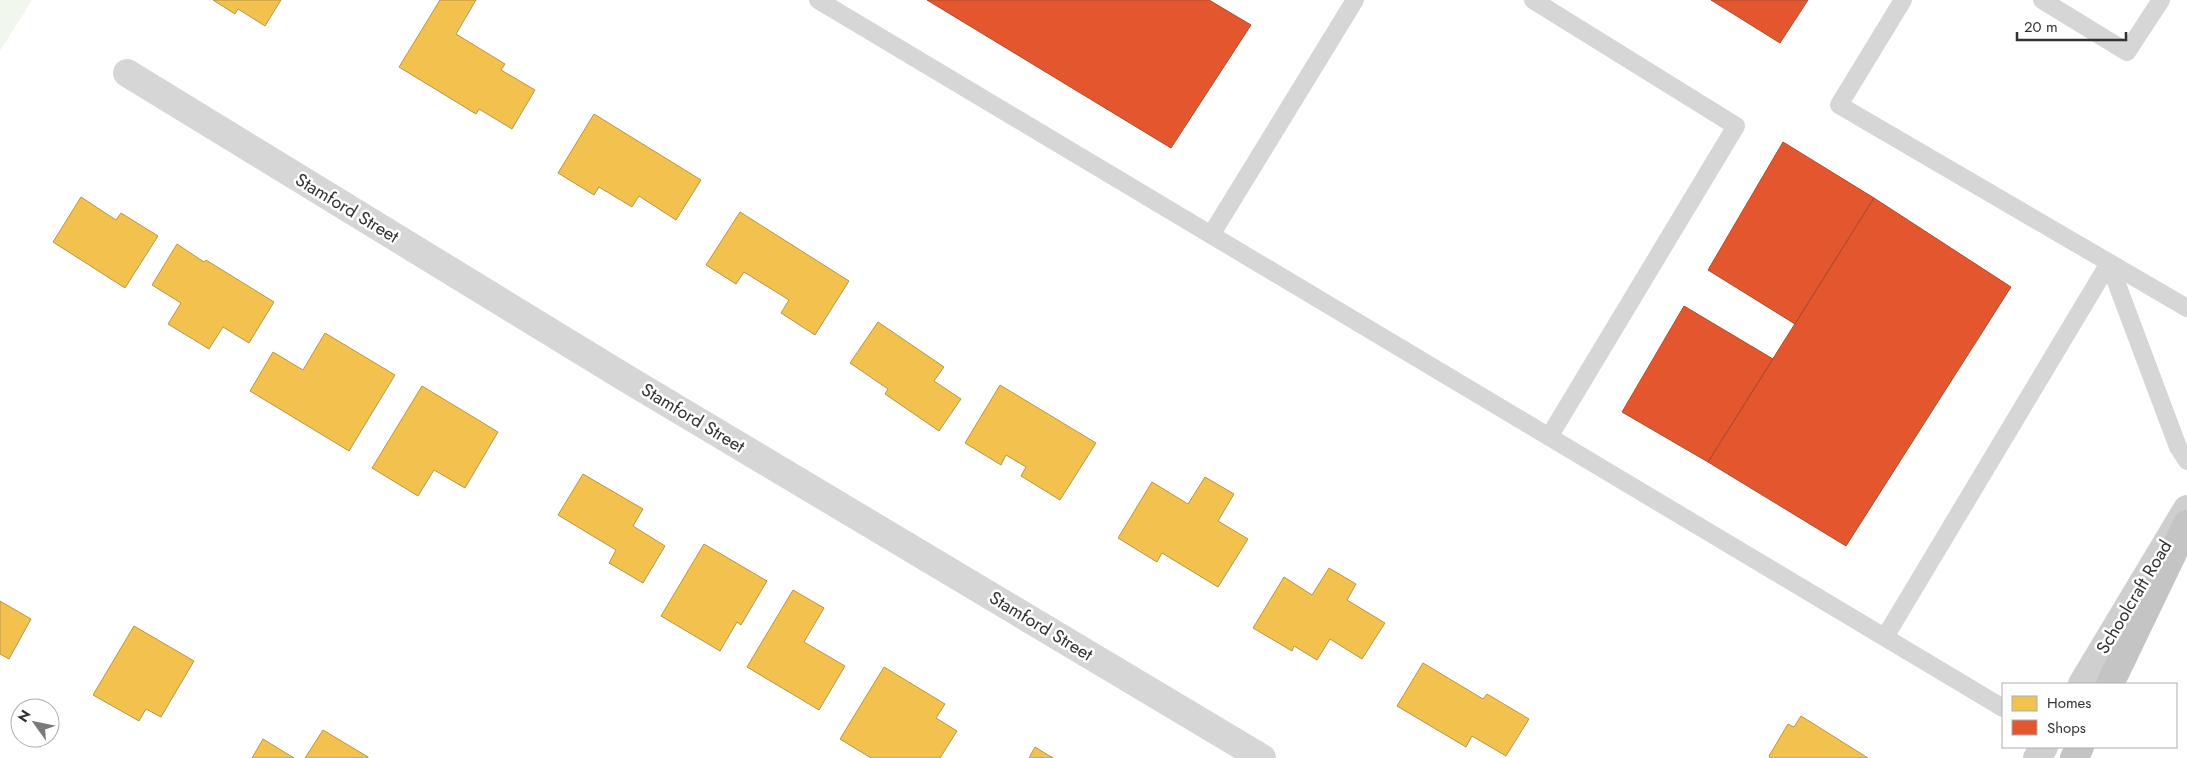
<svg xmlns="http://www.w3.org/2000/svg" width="2187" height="758" font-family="Jost,sans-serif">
<rect width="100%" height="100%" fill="#fff"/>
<path fill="#f2f7ee" d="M0 0H32L0 51Z"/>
<path fill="#f2c14e" stroke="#b89646" d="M213 0H281L265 26 238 9 235 14Z
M440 0H476L456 34 505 64 501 70 535 90 512 129 479 109 476 114 399 67Z
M594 114 701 180 676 220 639 196 632 207 599 187 594 195 558 173Z
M81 197 116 220 121 213 158 236 125 288 53 242Z
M740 212 849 281 815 335 781 313 789 300 744 272 736 284 706 265Z
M177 244 204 262 206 260 274 302 249 343 223 327 209 349 168 324 181 303 152 285Z
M878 322 944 367 934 381 961 399 939 431 885 394 888 389 850 363Z
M325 333 395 375 349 451 250 391 273 352 303 370Z
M1000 385 1096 443 1060 500 1021 476 1026 467 1006 455 1001 465 965 443Z
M422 386 498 432 465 488 434 470 418 496 372 468Z
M583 474 643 509 633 526 665 546 643 583 609 563 616 550 558 515Z
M1205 477 1234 494 1218 521 1248 539 1218 587 1162 553 1157 562 1118 538 1152 482 1188 504Z
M704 544 767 581 741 625 737 622 720 651 661 616Z
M1329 568 1356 584 1347 600 1385 623 1362 659 1330 639 1317 660 1294 646 1292 651 1253 628 1284 577 1312 595Z
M793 590 824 608 804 642 845 666 819 710 747 667Z
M0 601 31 619 9 659 0 654Z
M134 626 194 661 161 717 146 709 139 721 93 695Z
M1423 663 1483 699 1487 694 1529 719 1506 756 1472 736 1466 747 1397 706Z
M884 667 945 704 936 718 957 731 940 758H871L840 739Z
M1801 716 1868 758H1770L1769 756 1788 724 1794 727Z
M323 730 368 757V758H305Z
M263 739 294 758H252Z
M1035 747 1053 758H1029Z"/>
<path fill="#e4572e" stroke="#af4c2f" d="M927 0H1209L1251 25 1171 148Z
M1711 0H1808L1780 43Z
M1783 142 1874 198 1795 324 1708 270Z
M1874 198 2011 287 1846 546 1708 462Z
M1684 306 1773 359 1708 462 1622 412Z"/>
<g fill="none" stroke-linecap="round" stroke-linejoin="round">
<path stroke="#d6d6d6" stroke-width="18" d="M818 0 2003 708
M1533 0 1736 126 1549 437
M1903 0 1839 105 2187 308
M2042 0 2127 52 2161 0
M1211 235 1355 0
M2109 263 2178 447 2187 461
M1885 637 2109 263"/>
<path stroke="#d6d6d6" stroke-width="28" d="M127 73 624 377 1262 758"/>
<path stroke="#cfcfcf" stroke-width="28" d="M2082 684 2187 509
M2037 758 2044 747"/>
<path stroke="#c4c4c4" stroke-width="28" d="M2110 684 2187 524
M2074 758 2080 747"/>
</g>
<g text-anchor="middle" stroke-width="5" stroke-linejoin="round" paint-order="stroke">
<g font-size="18" fill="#323232" stroke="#fff">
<text transform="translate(347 208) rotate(31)" y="6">Stamford Street</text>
<text transform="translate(693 418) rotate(31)" y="6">Stamford Street</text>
<text transform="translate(2134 597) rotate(-59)" y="6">Schoolcraft Road</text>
<text transform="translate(1041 626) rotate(31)" y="6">Stamford Street</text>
</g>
</g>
<rect x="2002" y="683" width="175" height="65" fill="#ffffff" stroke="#adadad"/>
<rect x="2012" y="696" width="25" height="15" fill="#f2c14e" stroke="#adadad"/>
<text x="2047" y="708" font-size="15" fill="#323232">Homes</text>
<rect x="2012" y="720" width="25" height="15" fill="#e4572e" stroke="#adadad"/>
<text x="2047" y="733" font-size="15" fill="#323232">Shops</text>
<g transform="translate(35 723) rotate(303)"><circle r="24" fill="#ffffff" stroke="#adadad"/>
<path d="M0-4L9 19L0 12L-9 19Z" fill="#7a7a7a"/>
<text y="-8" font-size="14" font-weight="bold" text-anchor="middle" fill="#323232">N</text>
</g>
<path d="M2017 32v8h109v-8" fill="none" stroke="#323232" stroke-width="2.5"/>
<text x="2024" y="32" font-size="15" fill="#323232" stroke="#ffffff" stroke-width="4" paint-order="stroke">20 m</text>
</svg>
